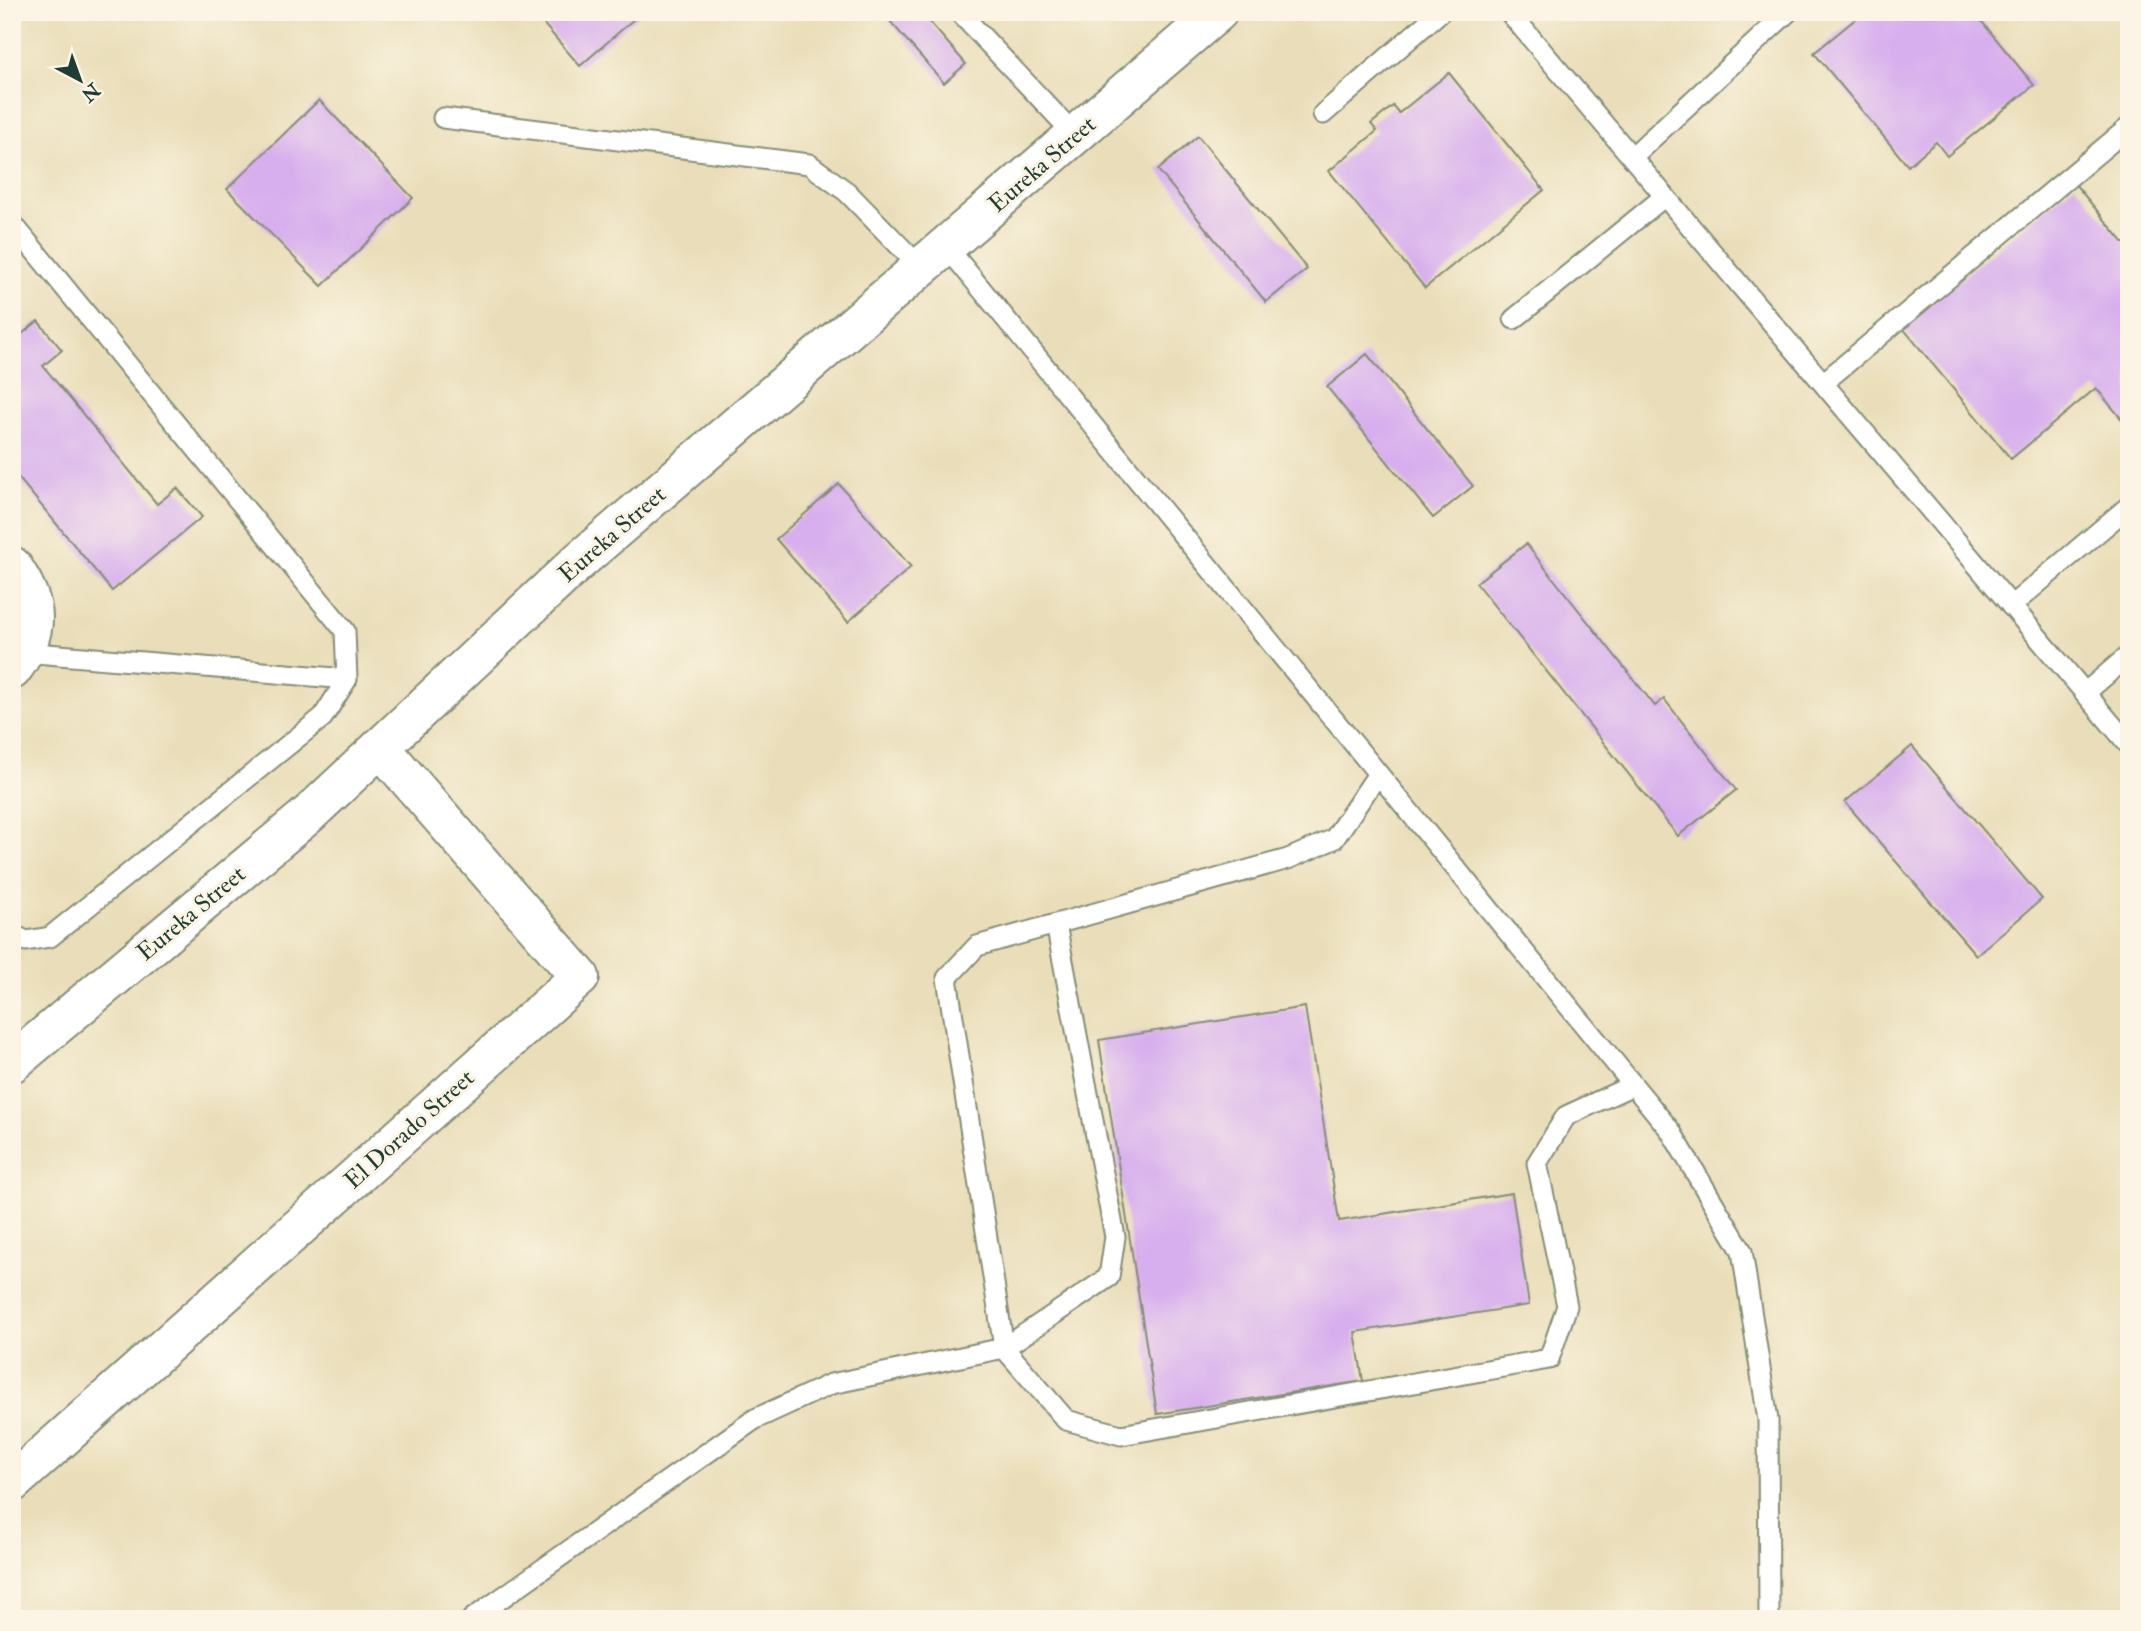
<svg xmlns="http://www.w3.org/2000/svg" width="2141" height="1631" font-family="'IM FELL Double Pica',serif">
<rect width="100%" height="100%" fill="#fcf5e5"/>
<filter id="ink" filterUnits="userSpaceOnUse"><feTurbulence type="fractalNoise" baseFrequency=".0143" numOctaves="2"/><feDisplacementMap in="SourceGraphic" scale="14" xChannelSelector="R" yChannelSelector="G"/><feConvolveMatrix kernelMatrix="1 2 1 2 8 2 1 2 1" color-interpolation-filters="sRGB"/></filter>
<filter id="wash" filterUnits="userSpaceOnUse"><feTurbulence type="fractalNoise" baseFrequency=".00686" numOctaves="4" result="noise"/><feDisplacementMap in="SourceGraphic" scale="28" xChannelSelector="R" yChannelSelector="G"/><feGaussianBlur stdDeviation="1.57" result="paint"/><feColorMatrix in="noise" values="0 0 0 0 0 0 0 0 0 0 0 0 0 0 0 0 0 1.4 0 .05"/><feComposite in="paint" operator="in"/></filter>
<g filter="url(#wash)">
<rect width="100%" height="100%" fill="#eadeba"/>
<g id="blocks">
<path fill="#d7aeee" d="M537 12H642L580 66 535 14Z
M882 12H921L966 64 944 83Z
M1864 12H1974L2034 85 1947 156 1936 142 1908 166 1814 53Z
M1449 73 1544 190 1425 288 1329 171 1377 131 1371 124 1393 106 1399 113Z
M319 100 413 198 322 286 227 189Z
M1198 136 1307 269 1266 302 1158 170Z
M2075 184 2129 249V428L2096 388 2011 459 1902 327Z
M38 321 62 350 43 366 157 504 177 488 202 517 112 591 12 470V342Z
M1367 354 1473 486 1433 518 1327 387Z
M839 484 911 567 848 622 776 539Z
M1526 544 1655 706 1664 699 1736 790 1678 836 1476 583Z
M1912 746 2042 899 1976 955 1845 802Z
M1305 1007 1339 1221 1512 1193 1529 1305 1355 1332 1363 1381 1157 1414 1099 1040Z"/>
</g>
</g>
<g filter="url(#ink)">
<use href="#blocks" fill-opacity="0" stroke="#848e77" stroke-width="2"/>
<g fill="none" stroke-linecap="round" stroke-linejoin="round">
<g stroke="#848e77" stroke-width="23">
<path id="service" d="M959 12 1075 135
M1509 12 2129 745
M1323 114 1440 12
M443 118 809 164 847 192 921 268
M1632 157 1788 12
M12 223 345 631 347 679 323 717 50 937 26 941 12 934
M946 246 1670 1130 1742 1251 1768 1420 1769 1619
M1514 319 1665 196
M1823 383 2129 127
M2011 606 2129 506
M23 652 347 679
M2085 693 2129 655
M1056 924 1115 1237 1109 1277 1004 1348 947 978 977 946 1288 859 1334 839 1378 774
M472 1619 755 1419 831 1384 1004 1348 1066 1420 1121 1435 1549 1359 1567 1306 1537 1163 1566 1116 1633 1085"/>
</g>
<g stroke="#848e77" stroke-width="42">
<path id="minor" d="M12 566C39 604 41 631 12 670
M12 1063 309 814 578 562 1218 12
M12 1483 580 977 380 747"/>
</g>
<use href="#service" stroke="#fff" stroke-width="19"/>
<use href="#minor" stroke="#fff" stroke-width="38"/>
</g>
</g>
<g text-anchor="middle" stroke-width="6" stroke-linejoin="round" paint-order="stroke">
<g font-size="24" fill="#1f3d34" stroke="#fcf5e5">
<text transform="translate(1042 164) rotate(-41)" y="8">Eureka Street</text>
<text transform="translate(612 534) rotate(-41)" y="8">Eureka Street</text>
<text transform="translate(191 913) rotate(-40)" y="8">Eureka Street</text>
<text transform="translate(409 1129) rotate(-42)" y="8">El Dorado Street</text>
</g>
</g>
<rect width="2141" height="1631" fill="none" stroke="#fcf5e5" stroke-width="42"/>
<g transform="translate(80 80) rotate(139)" stroke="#fcf5e5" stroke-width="5" paint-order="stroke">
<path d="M0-5L12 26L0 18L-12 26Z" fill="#1f3d34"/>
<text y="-10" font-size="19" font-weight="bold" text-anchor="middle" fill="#1f3d34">N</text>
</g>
</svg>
